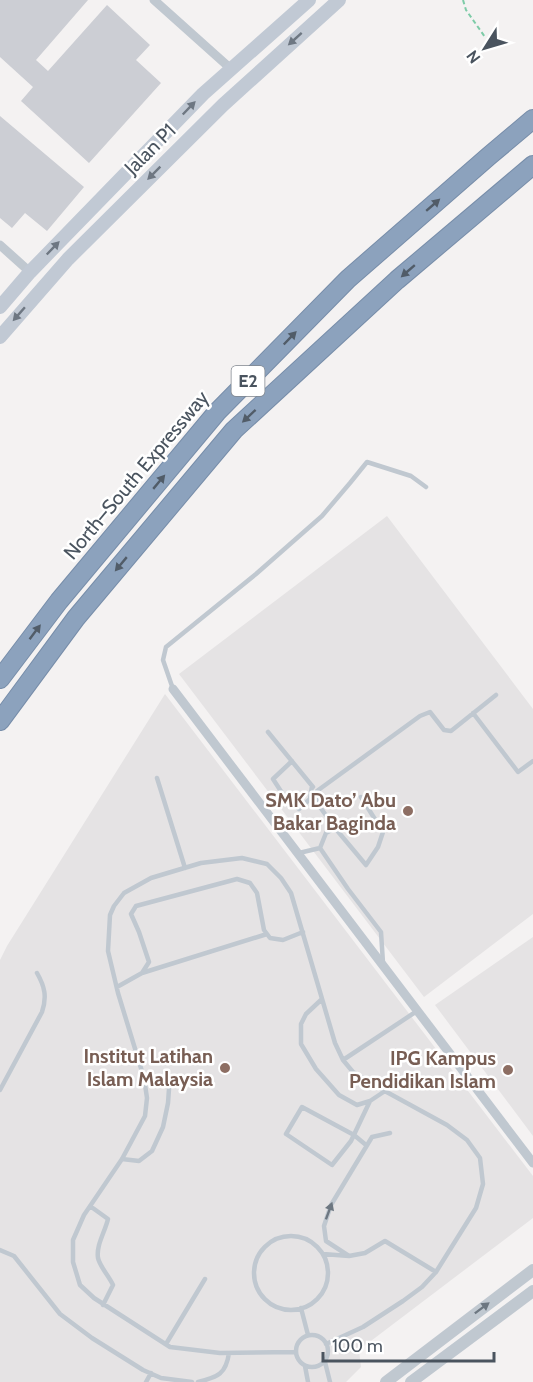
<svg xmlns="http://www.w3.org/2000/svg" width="533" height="1382" font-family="Cabin,sans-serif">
<rect width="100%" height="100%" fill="#f4f2f2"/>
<path fill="#e5e3e4" d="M387 516 533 709V914L424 997 179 674Z
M165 694 533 1176V1218L359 1350 361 1367 346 1382H0V960L7 946Z
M533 937V1136L435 1005Z"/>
<path fill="#ccced4" d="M0 0H88L36 60 48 71 107 5 150 45 136 60 161 83 89 163 21 101 33 87 0 57Z
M0 116 84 187 47 231 25 213 12 228 0 218Z"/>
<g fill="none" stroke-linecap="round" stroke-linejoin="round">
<g stroke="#778da9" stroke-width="20">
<path id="motorway" d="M0 679 59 601 217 412 348 279 489 156 533 119
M0 721 76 618 234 430 397 280 533 165"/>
</g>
<path stroke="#7dcba7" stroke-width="2" stroke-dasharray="4.5 3" stroke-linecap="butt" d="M463 0 466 10 485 37"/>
<path stroke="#c0c8d0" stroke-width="4.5" d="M173 689 163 660 166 647 256 574 322 516 350 483 367 462 411 476 426 487
M473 713 518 772 533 761
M268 732 313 787
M292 761 273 779 286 799 299 809 310 799 312 786
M157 778 185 868
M335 828 366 865 378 847 383 832 361 797
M320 848 326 833 335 828 320 807 317 791 420 716 430 712 444 730 451 731 496 695
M299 853 320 848 348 889 381 932 383 963
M142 973 267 934
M117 987 142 973 149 962 139 932 131 914 136 906 237 879 250 883 257 893 264 930 270 938 283 940 303 932
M322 999 306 1014 301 1024V1044L316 1069 339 1095 357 1105 370 1101 385 1091
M343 1060 417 1011
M0 1090 42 1012C47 997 45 987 37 973
M366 1145 354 1135 302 1107 286 1134 332 1165 351 1141 370 1101
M122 1159 139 1161 152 1151 163 1127 168 1103 169 1089 165 1072
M90 1206 108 1219C105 1232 96 1245 98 1258 100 1267 109 1276 113 1285L103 1305
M254 1273a37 37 0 1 1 74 0a37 37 0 1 1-74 0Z
M0 1250 14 1256 60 1314 92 1338 143 1370 161 1378 192 1382
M323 1254 349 1256 365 1253 385 1241 436 1272
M349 1256 326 1241 324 1226 331 1205 372 1137 390 1133
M301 1308 308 1335
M296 1351a16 16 0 1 1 32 0a16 16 0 1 1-32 0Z
M166 1344 205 1279
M296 1352 220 1353 170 1347 94 1298 80 1285 73 1262V1240L84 1215 122 1159 145 1116 147 1098 144 1078 118 993 108 951 110 915 114 906 124 893 151 878 201 863 242 858 267 864 281 878 291 893 335 1043 343 1060 353 1072 372 1084 447 1125 467 1140 480 1158 483 1184 476 1208 436 1272 422 1287 403 1301 363 1327 326 1344
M325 1362 330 1382
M305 1366 308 1382
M146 1382 151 1373
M198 1382C218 1377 226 1374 229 1353"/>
<path stroke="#c0c8d0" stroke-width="9" d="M154 0 230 68
M0 245 30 272
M173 689 533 1163"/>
<path stroke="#c0c8d0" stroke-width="12" d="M386 1382 533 1270
M411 1382 533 1291"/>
<path stroke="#c1c9d4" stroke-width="14" d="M0 307 30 272 203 94 309 0
M0 337 68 259 223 105 339 0"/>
<use href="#motorway" stroke="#8ca2bd" stroke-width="18"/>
</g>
<defs><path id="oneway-solid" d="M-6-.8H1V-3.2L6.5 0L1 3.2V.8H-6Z" transform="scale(1.5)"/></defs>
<g fill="#6e7782">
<use href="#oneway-solid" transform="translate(295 39) rotate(138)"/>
<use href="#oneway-solid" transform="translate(189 108) rotate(-46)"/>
<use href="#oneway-solid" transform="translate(154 173) rotate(135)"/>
<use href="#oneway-solid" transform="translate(53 248) rotate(-46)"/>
<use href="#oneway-solid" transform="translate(19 314) rotate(131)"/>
</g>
<g fill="#515c68">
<use href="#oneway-solid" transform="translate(433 205) rotate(-41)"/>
<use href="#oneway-solid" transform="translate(408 271) rotate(139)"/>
<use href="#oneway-solid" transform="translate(290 338) rotate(-46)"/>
<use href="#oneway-solid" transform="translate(249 416) rotate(137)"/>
<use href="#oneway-solid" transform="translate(159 482) rotate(-50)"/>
<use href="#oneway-solid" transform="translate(121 564) rotate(130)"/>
<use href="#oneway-solid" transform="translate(35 632) rotate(-53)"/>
</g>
<g fill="#6d7781">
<use href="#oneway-solid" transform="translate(329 1211) rotate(-70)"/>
<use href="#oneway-solid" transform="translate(482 1308) rotate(-37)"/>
</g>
<g fill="#8d6e63" stroke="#fff" stroke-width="2">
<circle cx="408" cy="811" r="6"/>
<circle cx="225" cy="1068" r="6"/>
<circle cx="508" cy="1070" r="6"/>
</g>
<g text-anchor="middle" stroke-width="5" stroke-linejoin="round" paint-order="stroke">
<rect fill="#fff" stroke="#80878f" stroke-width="1.5" x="231.5" y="366" width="33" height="30" rx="4.5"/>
<g font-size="18" font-weight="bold" fill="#4a545f">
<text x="248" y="387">E2</text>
</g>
<g font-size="20" fill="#4a545f" stroke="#fff">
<text transform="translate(150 149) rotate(-45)" y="7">Jalan P1</text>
<text transform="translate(136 475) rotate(-50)" y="7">North–South Expressway</text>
</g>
<g font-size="20" font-weight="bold" fill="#785e54" stroke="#fff" text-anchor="end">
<text x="396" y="807">SMK Dato’ Abu<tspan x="396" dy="23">Bakar Baginda</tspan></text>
<text x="213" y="1063">Institut Latihan<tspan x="213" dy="23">Islam Malaysia</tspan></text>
<text x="496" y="1065">IPG Kampus<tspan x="496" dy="23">Pendidikan Islam</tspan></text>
</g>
</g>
<g transform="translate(485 48) rotate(233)" stroke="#ffffff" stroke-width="4.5" paint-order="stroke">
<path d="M0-4.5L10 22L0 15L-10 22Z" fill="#4a545f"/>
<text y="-9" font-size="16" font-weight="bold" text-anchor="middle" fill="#4a545f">N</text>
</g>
<path d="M323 1352v9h171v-9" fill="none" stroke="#4a545f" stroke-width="3"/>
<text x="332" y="1352" font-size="18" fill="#4a545f" stroke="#ffffff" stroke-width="4.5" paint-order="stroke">100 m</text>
</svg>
